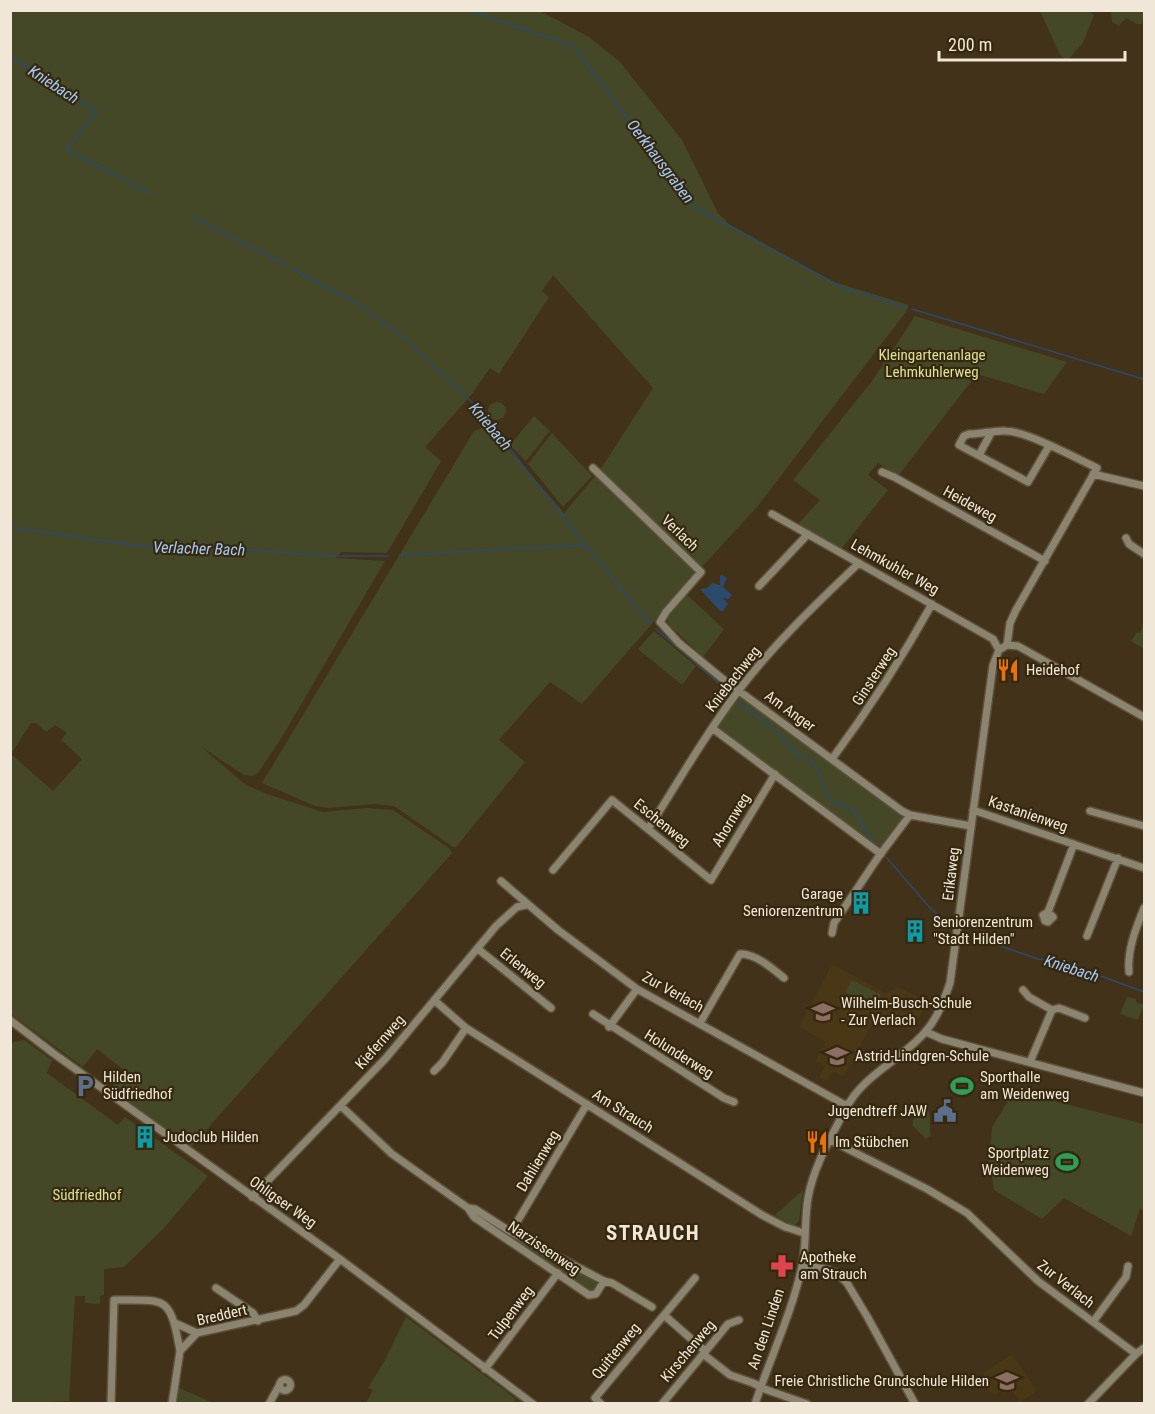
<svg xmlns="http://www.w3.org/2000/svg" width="1155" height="1414" font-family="'Roboto Condensed',sans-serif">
<rect width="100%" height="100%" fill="#413219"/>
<path fill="#4a3716" d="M832 964 885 993 898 987 929 1002 911 1030 878 1013 843 1077 833 1071 827 1081 819 1077 825 1066 815 1061 826 1042 799 1026Z
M1012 1354 1035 1388 1034 1393 1020 1402 1011 1389 1005 1394 1002 1390 995 1395 987 1389 983 1373Z"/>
<path fill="#454827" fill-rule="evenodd" d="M1114 10 1144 11 1142 24H1137L1126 18 1119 26 1112 22 1111 12Z
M10 11H540L589 37 620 62 682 140 718 213 729 224 834 282 909 305 905 313 757 507 701 568 600 470 653 388 553 275 542 291 549 297 499 374 490 368 472 394 425 447 441 461 387 553 341 552 336 558 385 561 282 737 258 773 252 776 244 775 200 746 246 785 267 794 323 812 366 808 393 810 450 849 452 853 192 1146 110 1089 125 1071 97 1049 83 1067 11 1014ZM31 723H36L46 732 55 725 67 733 61 740 82 759 53 791 11 754Z
M1040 11H1089L1094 15 1083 43 1067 61 1060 55Z
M915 316 1067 362 1044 394 977 374 898 476 878 463 868 475 888 490 841 549 798 524 820 500 793 480 872 381Z
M488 411a9 9 0 1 1 18 0a9 9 0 1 1-18 0Z
M534 416 550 431 526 461 510 445Z
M486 427H489L564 513 597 474 697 572 582 704 550 682 499 740 525 762 456 847H453L394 806 374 804 328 808 315 806 262 783 474 431Z
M552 433 592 476 563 507 528 464Z
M687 595 724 629 703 657 668 624V617Z
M1144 624V649L1131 641 1137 632 1140 633Z
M654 631 696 666 682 685 638 649Z
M738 697H742L901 814 902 821 883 846H874L822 805 717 726Z
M852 980 881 995 873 1007 845 992Z
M1127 997 1136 999V1002L1144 1005 1138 1020 1120 1014Z
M24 1040 52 1060 47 1073 118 1125 125 1117 208 1176 164 1228 124 1267 104 1269V1295L100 1296V1304L85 1303V1296H75L69 1401 51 1402V1403H11L10 1043Z
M1027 1094 1144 1124V1210L1140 1209 1131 1236 1064 1198 1042 1219 994 1190 989 1159 992 1127 1008 1101Z
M922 1108 928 1110C931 1117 929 1126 931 1135L926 1139 913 1126V1120Z
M803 1190 799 1221 795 1225H792L775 1215Z
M478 1214 593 1279 596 1281V1287L594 1290H587Z
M406 1317 516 1399 512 1404 366 1403 373 1390 368 1388 385 1360Z
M179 1388 213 1403H177Z"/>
<path fill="#2c4a6b" d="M722 575 727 578 723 587 732 595 729 599 723 598 728 604 723 611H720L700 589 707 588 712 583 720 585V576Z"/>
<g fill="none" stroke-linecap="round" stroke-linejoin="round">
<path stroke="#2c4a6b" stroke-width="1.5" d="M466 10 572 45 696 208 841 287 907 308
M10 56 97 112 66 149 151 194
M192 216 288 266
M293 269 356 303 403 337 478 408 585 545 651 624
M912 309 1143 379 1144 376
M10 527 132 545 187 546 336 556H388
M399 555 584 545
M656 629 730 693
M739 702 776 731 798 755 810 760 819 772 826 795 834 802 853 810 874 842
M887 858 930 908 949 924
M966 934 1038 959 1046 960 1071 970 1082 969 1144 992"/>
<g stroke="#5d4f38" stroke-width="10">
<path id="minor" d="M979 455 991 433
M593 468 701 572 666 612 660 622 679 643 724 680 902 811 910 815 971 826
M882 472 894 477 1045 561
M1093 474 1144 486
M772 514 993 639 999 650
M1126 538 1129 544 1144 554
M759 586 808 534
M1007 645 1010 623 1016 610 1097 468C1076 458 1026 431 1006 431 994 430 981 434 969 434L964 436 959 445 1028 482 1049 446
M1007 645 1018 646 1144 717
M712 728 881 854
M832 759C869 709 902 658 932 604
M973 810 1144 868
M1090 811 1144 826
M648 829C678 783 705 734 739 690 774 644 817 603 859 563
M553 870 612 800 711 880 775 774
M501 881 558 930 637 989 847 1106
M1048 912 1053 917 1048 922 1045 921 1043 915 1048 912 1074 844
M832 933 834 923 879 856 910 815
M1087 936 1118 858
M478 949 551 1008
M1129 972C1127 950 1136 928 1144 908
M1023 990 1029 997 1052 1010 1030 1062
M434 1000 466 1028 762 1215 785 1227 804 1233
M1052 1010 1059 1008 1085 1018
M593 1014 724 1098 734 1102
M10 1020 53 1053 340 1259 533 1404
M700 1023 740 954C755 953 773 969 784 978
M609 1027 637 989
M926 1032 942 1039 1144 1093
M434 1071 442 1063 466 1028
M341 1106 392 1154 468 1208
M830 1140 927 1189 967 1213 1038 1281 1136 1354
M252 1197 386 1058 496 926 517 907 526 905
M511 1232 587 1104
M803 1264 829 1270 838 1274 847 1283 868 1318 915 1404
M604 1281 596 1294 589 1295 474 1217 468 1208 475 1209 511 1232 604 1281 612 1283 652 1307
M216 1288 253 1313 258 1321
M664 1315 695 1278
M1093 1322 1126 1277 1128 1266
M175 1323 197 1333
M703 1354 730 1375 753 1383 767 1390 807 1404
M485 1369 558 1273
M279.5 1385a5.5 5.5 0 1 1 11 0a5.5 5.5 0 1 1-11 0Z
M111 1404 114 1300C167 1300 170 1295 180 1351
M172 1404 180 1351 197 1333 296 1311 304 1305 340 1259
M269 1404 279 1386
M601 1404 595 1398 664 1315 705 1351
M662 1404 728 1324 739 1320
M755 1404C770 1358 792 1313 802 1266 807 1244 804 1220 808 1198 813 1168 831 1137 845 1110 864 1073 901 1061 926 1031 938 1017 944 1000 950 983L993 665 999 650 1007 645
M1088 1404 1136 1354 1144 1348"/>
</g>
<use href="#minor" stroke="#8a8470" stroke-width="7"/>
</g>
<defs>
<g id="restaurant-bare" transform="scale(1.8)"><path d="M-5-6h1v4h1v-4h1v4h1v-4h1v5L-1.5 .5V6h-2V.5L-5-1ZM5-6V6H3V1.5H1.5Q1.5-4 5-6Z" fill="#e8710a" stroke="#36280f" stroke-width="2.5" paint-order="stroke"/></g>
<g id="building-bare" transform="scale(1.8)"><path d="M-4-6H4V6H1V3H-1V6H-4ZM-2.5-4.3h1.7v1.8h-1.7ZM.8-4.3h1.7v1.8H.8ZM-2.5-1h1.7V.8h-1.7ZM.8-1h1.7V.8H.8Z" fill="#0f9aa8" stroke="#36280f" stroke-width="2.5" paint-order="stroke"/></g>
<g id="school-bare" transform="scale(1.8)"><path d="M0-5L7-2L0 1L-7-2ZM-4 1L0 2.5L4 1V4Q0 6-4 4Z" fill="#8d6e63" stroke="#36280f" stroke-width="2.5" paint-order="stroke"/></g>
<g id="parking-bare" transform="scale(1.8)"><path d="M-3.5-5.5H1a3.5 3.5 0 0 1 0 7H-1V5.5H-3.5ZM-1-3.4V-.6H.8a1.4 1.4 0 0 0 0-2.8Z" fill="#5c6f8a" stroke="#36280f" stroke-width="2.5" paint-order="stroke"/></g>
<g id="stadium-bare" transform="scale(1.8)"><path d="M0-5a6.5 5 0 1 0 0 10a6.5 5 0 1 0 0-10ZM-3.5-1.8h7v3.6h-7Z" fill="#2e9e5b" stroke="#36280f" stroke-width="2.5" paint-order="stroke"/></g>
<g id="civic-bare" transform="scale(1.8)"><path d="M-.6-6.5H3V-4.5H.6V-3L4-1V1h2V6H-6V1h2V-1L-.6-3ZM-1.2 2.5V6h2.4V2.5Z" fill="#5c6f8a" stroke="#36280f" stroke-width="2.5" paint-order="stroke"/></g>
<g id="pharmacy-bare" transform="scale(1.8)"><path d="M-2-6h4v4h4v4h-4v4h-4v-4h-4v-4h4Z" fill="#e0444e" stroke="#36280f" stroke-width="2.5" paint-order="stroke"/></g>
</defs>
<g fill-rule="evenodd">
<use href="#restaurant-bare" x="1008" y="670"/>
<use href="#building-bare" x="861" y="903"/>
<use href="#building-bare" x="915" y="931"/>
<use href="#school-bare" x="823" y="1012"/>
<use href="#school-bare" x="837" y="1056"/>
<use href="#parking-bare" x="85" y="1086"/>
<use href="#stadium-bare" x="962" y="1086"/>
<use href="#civic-bare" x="945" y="1111"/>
<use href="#building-bare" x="145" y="1137"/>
<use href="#restaurant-bare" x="817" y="1142"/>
<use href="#stadium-bare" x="1067" y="1162"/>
<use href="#pharmacy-bare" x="782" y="1266"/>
<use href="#school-bare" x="1007" y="1381"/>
</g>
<g text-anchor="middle" stroke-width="4.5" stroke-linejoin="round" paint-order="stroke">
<g font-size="15" fill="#dae195" stroke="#36280f">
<text x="932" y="360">Kleingartenanlage<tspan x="932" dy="17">Lehmkuhlerweg</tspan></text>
<text x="87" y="1200">Südfriedhof</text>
</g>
<g font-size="15" fill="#f0e7d8" stroke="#36280f">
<text transform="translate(970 504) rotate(29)" y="5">Heideweg</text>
<text transform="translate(680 533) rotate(44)" y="5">Verlach</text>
<text transform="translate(895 567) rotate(29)" y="5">Lehmkuhler Weg</text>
<text transform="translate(874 676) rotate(-57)" y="5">Ginsterweg</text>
<text transform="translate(733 679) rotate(-52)" y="5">Kniebachweg</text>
<text transform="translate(790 711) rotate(36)" y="5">Am Anger</text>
<text transform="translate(1028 814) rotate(19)" y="5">Kastanienweg</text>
<text transform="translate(731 820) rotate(-59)" y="5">Ahornweg</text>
<text transform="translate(662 823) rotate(39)" y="5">Eschenweg</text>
<text transform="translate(951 874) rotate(-83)" y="5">Erikaweg</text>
<text transform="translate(523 968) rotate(39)" y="5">Erlenweg</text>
<text transform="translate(673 992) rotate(29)" y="5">Zur Verlach</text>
<text transform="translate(380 1042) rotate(-49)" y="5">Kiefernweg</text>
<text transform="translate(679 1054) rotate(32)" y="5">Holunderweg</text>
<text transform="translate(623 1111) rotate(32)" y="5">Am Strauch</text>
<text transform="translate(538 1161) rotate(-59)" y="5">Dahlienweg</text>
<text transform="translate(283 1202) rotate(35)" y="5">Ohligser Weg</text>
<text transform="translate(544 1248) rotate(34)" y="5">Narzissenweg</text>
<text transform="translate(1066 1284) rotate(38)" y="5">Zur Verlach</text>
<text transform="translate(511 1313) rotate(-53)" y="5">Tulpenweg</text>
<text transform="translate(222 1315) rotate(-13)" y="5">Breddert</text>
<text transform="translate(766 1329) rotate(-71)" y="5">An den Linden</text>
<text transform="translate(616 1351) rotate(-51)" y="5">Quittenweg</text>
<text transform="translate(688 1351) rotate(-50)" y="5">Kirschenweg</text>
</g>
<g font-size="15" fill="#f0e7d8" stroke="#36280f" text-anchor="start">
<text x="1026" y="675">Heidehof</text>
<text x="843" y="899" text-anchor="end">Garage<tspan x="843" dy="17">Seniorenzentrum</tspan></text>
<text x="933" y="927">Seniorenzentrum<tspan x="933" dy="17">"Stadt Hilden"</tspan></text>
<text x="841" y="1008">Wilhelm-Busch-Schule<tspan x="841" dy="17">- Zur Verlach</tspan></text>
<text x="855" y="1061">Astrid-Lindgren-Schule</text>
<text x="103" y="1082">Hilden<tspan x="103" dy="17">Südfriedhof</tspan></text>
<text x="980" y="1082">Sporthalle<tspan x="980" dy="17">am Weidenweg</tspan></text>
<text x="927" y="1116" text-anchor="end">Jugendtreff JAW</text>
<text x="163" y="1142">Judoclub Hilden</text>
<text x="835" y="1147">Im Stübchen</text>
<text x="1049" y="1158" text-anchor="end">Sportplatz<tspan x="1049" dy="17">Weidenweg</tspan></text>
<text x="800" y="1262">Apotheke<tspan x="800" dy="17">am Strauch</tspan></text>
<text x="989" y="1386" text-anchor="end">Freie Christliche Grundschule Hilden</text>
</g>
<g font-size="16" font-style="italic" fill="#a3cbf9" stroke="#36280f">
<text transform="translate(54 84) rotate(33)" y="6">Kniebach</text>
<text transform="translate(661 161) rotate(53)" y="6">Oerkhausgraben</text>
<text transform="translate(491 426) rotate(50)" y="6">Kniebach</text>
<text transform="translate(199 548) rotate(2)" y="6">Verlacher Bach</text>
<text transform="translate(1072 968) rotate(18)" y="6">Kniebach</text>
</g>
<g font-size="21" font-weight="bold" letter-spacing="1.5" fill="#f0e7d8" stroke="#36280f">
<text x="653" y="1240">STRAUCH</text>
</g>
</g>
<rect width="1155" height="1414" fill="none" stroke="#f0e7d8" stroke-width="24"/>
<path d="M939 51v9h186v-9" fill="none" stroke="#f0e7d8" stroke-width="3"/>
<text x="948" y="51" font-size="18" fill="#f0e7d8" stroke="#36280f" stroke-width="4.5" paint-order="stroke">200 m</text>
</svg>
